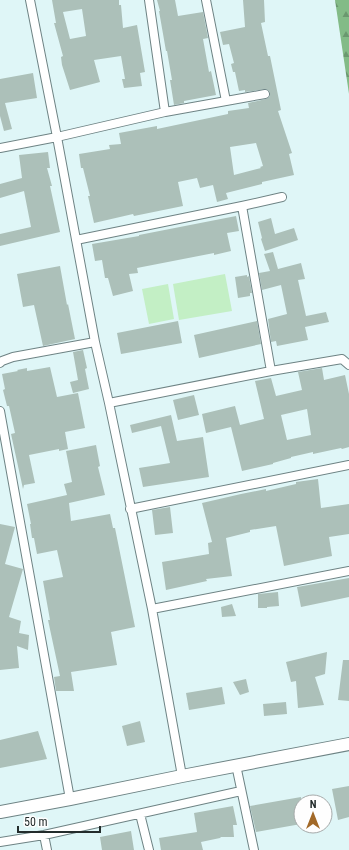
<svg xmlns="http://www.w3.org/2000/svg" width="349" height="850" font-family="'Roboto Condensed',sans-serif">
<defs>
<pattern id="forest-firs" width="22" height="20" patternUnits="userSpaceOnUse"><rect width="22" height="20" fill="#83bb87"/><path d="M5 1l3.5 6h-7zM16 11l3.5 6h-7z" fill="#6b986f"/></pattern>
</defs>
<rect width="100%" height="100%" fill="#dff6f7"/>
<path fill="url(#forest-firs)" d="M335 0H349V94Z"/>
<path fill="#c3efc5" d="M225 274 232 311 179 320 173 284Z
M168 284 174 319 149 324 142 289Z"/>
<path fill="#acc0b9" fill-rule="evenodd" d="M52 0H119V5H121L123 28 137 25 145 72 140 73 142 86 124 88 122 79H125L121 56 94 60 100 82 70 90 62 65 61 57 63 56 54 23H56ZM82 9 86 36 70 39 63 12Z
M157 0H175L178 16 203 12 208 38 203 39 209 72 211 71 216 95 184 101V103L174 105 170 80H172L167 51H166L159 11H160Z
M243 0H264L265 22 261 23 268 56H270L281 110 278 111 292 153 289 154 294 175 262 182V184L226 193 228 199 217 202 213 185 200 188 197 178 178 182 183 206 134 216 133 214 94 223 88 196H90L83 168H81L79 154 110 149 109 145 121 144 119 133 157 126V129L228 114V111L249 108 248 103 266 99 270 96V93L269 91 266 89 245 92V90L239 91 235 72H233L231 64 234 63 229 44 223 45 220 32 245 27ZM256 143 263 166 260 167 261 168 234 175 230 147Z
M33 73 37 98 5 103 12 129 4 131 0 116V79Z
M48 152 50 168H47L52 186H50L60 232 0 246V234L31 227 24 191 0 198V184L22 178 19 155Z
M236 216 239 231 227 233 231 251 214 255V253L137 268 138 273 129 274 133 291 113 296 108 278H105L102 260 95 261 92 244 139 236V235Z
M271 218 275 234 294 228 298 240 265 251 261 239 262 238 258 222Z
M273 252 278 269 301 263 305 279 298 280 306 316 326 312 329 322 305 327 308 340 277 346 276 341 271 342 268 319 287 314 281 285 262 290 259 273 270 271 264 254Z
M60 266 67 305 68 304 75 339 43 346 34 305 23 307 17 274Z
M247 275V277L249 276 252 293H250V296L238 298 235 277Z
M178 321 182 343 121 354 117 333Z
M257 321 261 344 199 358 194 335Z
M83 350 87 368 85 369 89 389 73 393 70 382 78 380 73 352Z
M50 367 57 397 78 393 85 428 65 432 68 449 59 451V449L29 455 35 483 24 485 23 489 11 434 15 433 9 406H7L3 390 5 389 2 374 18 371 17 370 27 368V371Z
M322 368 324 380 345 375 349 394V447L342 449 341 448 313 454V452L291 457V458L273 463V464L242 471 231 427 206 433 202 414 235 406 240 425 264 419 255 381 271 378 276 396 302 390 298 372ZM307 409 311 435 287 440 281 415Z
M194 395 199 415 178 420 173 400Z
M171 415 177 441 203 437 209 477 143 487 139 468 170 463 161 426 132 433 130 425Z
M96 445 100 466 98 467 105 495 69 503 71 521 110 514 113 528H115L135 627 111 632 117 665 71 672 74 691H56L54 677 60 676 48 620H50L43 581 63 577 57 550 37 554 34 538H32L30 524H31L27 504 67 495 64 484 72 482 66 451Z
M318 479 321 508 349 504V534L329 537 332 556 284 566 276 526 250 530V532L226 538 232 576 206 579 207 581 166 590 162 562 209 554 208 543 212 542 202 503 241 494 266 489V491L296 484V482Z
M170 507 173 533 155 535 152 510Z
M0 524 15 527 5 564 23 569 9 617 21 621 19 633 29 635 28 650 17 646 19 668 0 670Z
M349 578V597L301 607 297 587Z
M278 592 279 606 267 607V608H258V594Z
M232 604 236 616 222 617 221 607Z
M327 652 325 674 315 677 324 705 298 708 296 681 291 682 286 662Z
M343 660H349V701L338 700Z
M246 679 249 692 240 695 233 682Z
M222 687 225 704 189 710 186 693Z
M286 702 287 714 264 716 263 704Z
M140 721 145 742 127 746 122 726Z
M38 731 47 759 0 768V740Z
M349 786V817L338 820 332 789Z
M301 797V824L256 832 250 806Z
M233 806 237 825H233L234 837H221L220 838 201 842 203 850H161L159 838 197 832 194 813Z
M131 831 134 850H102L100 837Z"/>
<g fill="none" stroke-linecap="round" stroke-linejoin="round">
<g stroke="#6e8384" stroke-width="10">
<path id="street" d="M30 0 57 137 95 342 109 403 152 609 182 776
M149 0 165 112
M206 0 226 101
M0 148 57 137 165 112 265 94
M242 206 271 371
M76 240 242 206 282 197
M0 363 2 361 13 357 95 342
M109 403 271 371 342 359 349 365
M0 411 70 799
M130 509 349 465
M152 609 349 571
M236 765 254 850
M140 814 149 850
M44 835 47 850
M0 842 44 835 241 791"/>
</g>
<g stroke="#6e8384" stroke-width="14">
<path id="secondary" d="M0 812 70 799 182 776 349 744"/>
</g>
<use href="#street" stroke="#fff" stroke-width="8"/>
<use href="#secondary" stroke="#fff" stroke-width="12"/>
</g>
<g transform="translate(313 814)"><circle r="19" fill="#fefefe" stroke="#a6aaaa"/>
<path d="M0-3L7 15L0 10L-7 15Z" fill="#a26928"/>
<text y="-6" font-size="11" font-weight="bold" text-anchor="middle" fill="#232c2c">N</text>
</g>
<path d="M18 826v6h82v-6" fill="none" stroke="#232c2c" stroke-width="2"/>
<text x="24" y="826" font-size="12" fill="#232c2c" stroke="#fefefe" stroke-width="3" paint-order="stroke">50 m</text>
</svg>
